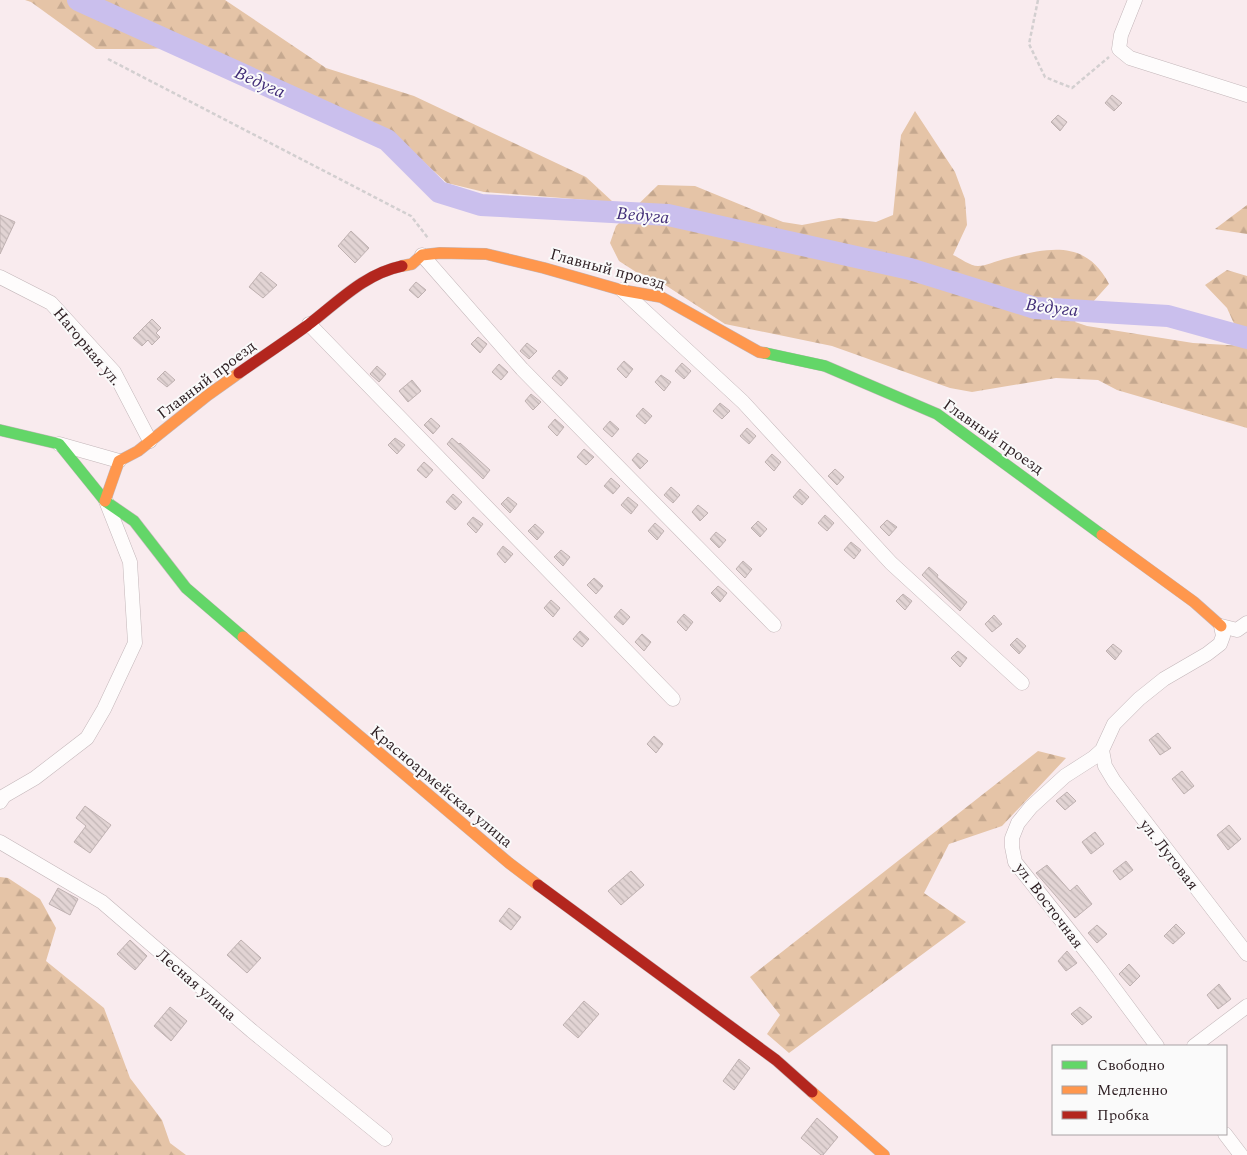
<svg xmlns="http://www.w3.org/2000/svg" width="1247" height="1155" font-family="Spectral,serif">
<defs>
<pattern id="forest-firs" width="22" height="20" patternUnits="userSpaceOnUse" patternTransform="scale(1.25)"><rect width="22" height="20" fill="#e5c4a7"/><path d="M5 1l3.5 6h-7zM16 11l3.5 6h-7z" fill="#c5a88f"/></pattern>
<pattern id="building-back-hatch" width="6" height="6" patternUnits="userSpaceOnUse" patternTransform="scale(1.25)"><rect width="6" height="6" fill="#e2d4d4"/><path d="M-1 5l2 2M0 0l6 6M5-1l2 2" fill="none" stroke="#c2b6b6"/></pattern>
</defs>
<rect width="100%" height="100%" fill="#f9ebee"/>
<path fill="url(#forest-firs)" d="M25 0H225L326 68 414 96 586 177 613 202 484 192 447 183 397 138 198 46 149 49H96L31 2Z
M915 111 955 172 965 199 967 225 953 255C960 258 970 266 978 266 986 266 996 261 1004 259 1045 249 1085 237 1109 284L1075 322 1087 326 1193 343 1244 346 1227 308 1205 285 1227 270 1247 276V428L1117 390 1098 380 1056 378 972 392 950 388 832 346 725 324 656 279 636 272 619 261 610 243 616 226 658 185 695 186 783 222 802 225 839 218 876 222 893 215 901 135Z
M1247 205V234L1215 229Z
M1038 751 1066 758 1002 826 949 844 924 893 966 922 789 1053 767 1034 780 1015 750 977Z
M0 877 8 878 40 899 56 928 46 961 104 1008 130 1078 162 1120 170 1143 186 1155H0Z"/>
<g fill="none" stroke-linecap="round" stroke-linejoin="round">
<path stroke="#cabfed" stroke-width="22" d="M78 0 387 140 439 192 481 205 668 215 910 269 1035 308 1168 316 1247 338"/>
</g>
<path fill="url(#building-back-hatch)" stroke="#bfb1b1" d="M1112 95 1122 103 1114 111 1105 103Z
M1058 115 1067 122 1060 131 1051 122Z
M0 215 15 222 0 254Z
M351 231 369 248 355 263 338 246Z
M261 272 277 285 263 298 249 287Z
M416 282 426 290 418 298 409 290Z
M152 319 161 328 156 333 160 337 152 345 148 340 142 346 133 338Z
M478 337 487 344 480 353 471 344Z
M527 343 537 351 529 359 520 351Z
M624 361 633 369 626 378 617 369Z
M682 363 691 371 684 379 675 371Z
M499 364 508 372 501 380 492 372Z
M377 366 386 374 379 382 370 374Z
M559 370 568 378 561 386 552 378Z
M165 371 175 380 167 387 157 379Z
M661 375 671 382 664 391 655 382Z
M412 380 421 391 408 402 399 391Z
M531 394 541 402 533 410 525 401Z
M720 403 730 411 722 419 713 411Z
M643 408 652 416 645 424 636 416Z
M431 418 440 426 433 434 424 425Z
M555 419 564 427 557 436 548 427Z
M610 421 619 429 612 437 603 429Z
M747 428 756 436 749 444 740 436Z
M395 438 405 445 397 454 388 445Z
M452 438 459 444 460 443 490 470 483 479 447 444Z
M584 449 594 457 586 465 577 457Z
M638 453 648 461 640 469 632 460Z
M772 454 781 462 774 471 765 462Z
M424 462 433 470 426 478 417 470Z
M835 469 844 477 837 485 828 476Z
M611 478 620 486 613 494 604 486Z
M671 487 680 495 673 503 664 495Z
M800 489 809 497 802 505 793 497Z
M453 494 462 502 455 510 446 502Z
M508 497 517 504 510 513 501 504Z
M628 497 638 505 631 514 621 505Z
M698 505 708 513 700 521 692 512Z
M825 515 834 523 827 531 818 523Z
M473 517 483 524 476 533 467 524Z
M887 520 897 527 889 536 880 527Z
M758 521 767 529 760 537 751 528Z
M655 523 664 531 657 540 648 531Z
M535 524 544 532 537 540 528 531Z
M716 532 726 540 719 548 710 539Z
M851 542 861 550 854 559 844 550Z
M503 546 513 554 505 563 497 554Z
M561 550 570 557 563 566 554 557Z
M743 561 752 569 745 578 736 569Z
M929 567 938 575 937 577 967 602 960 611 922 575Z
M594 578 603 586 596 594 587 585Z
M718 586 727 593 720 602 711 593Z
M903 594 912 601 905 610 896 601Z
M551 600 560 608 553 617 544 608Z
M621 609 630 617 623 625 614 617Z
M684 614 693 622 686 631 677 622Z
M994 615 1002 624 992 632 985 624Z
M580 631 589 639 582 647 573 639Z
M642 634 651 642 644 651 635 642Z
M1017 638 1026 646 1019 654 1010 645Z
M1113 644 1122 651 1115 660 1106 651Z
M958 651 967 658 960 667 951 658Z
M1158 733 1171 748 1160 755 1149 740Z
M654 736 663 744 656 753 647 744Z
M1182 771 1194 786 1184 794 1172 779Z
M1067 792 1076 801 1065 810 1056 801Z
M85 806 111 825 90 853 74 842 86 826 76 818Z
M1229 825 1241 839 1228 850 1217 835Z
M1095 832 1104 844 1091 854 1082 842Z
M1126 861 1133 870 1120 880 1113 871Z
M1047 865 1070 891 1077 885 1092 904 1075 918 1036 873Z
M631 871 644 885 621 905 608 891Z
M58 888 78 899 70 915 49 904Z
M509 908 521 917 511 930 499 921Z
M1176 924 1185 933 1173 944 1164 936Z
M1097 925 1107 934 1097 943 1088 933Z
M130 940 147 956 135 970 117 954Z
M241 940 261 958 247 973 227 955Z
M1067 951 1077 963 1066 971 1058 961Z
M1129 964 1140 976 1130 986 1119 974Z
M1219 984 1231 999 1218 1009 1207 995Z
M584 1001 599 1014 578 1038 563 1025Z
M170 1007 187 1021 171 1041 154 1026Z
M1080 1007 1092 1017 1082 1025 1071 1014Z
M739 1059 750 1068 734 1090 723 1081Z
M817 1118 838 1137 823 1155H821L801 1138Z"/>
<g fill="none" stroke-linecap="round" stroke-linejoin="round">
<g stroke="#c3b6b9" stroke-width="15">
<path id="street" d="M1135 0 1121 35 1119 49 1130 58 1247 95
M422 255 522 369 774 625
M0 277 51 303 114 372 150 441
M622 290 743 402 891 563 1022 683
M309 324 673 699
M59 444 119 461
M1102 750 1105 766 1114 781 1247 954
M0 802 4 796 35 778 87 738 104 709 135 643 130 562 106 501
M0 842 102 902 252 1031 385 1139
M1157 1046 1099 968 1015 862 1012 847V838L1018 823 1031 807 1065 776 1093 758 1102 750 1114 724 1139 699 1164 679 1207 654 1220 644 1223 636 1221 626 1237 630 1247 623
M1194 1046 1247 1006
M1225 1134 1241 1155"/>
</g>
<g stroke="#c3b6b9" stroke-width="12">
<path id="fast" d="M765 353 825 366 937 414 1102 535
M0 430 59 444 105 501 134 521 186 588 243 637"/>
</g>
<g stroke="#c3b6b9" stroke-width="12">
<path id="slow" d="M402 266 412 264 422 255 440 253 486 254 544 268 621 290 661 297 759 352 765 353
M105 501 119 461 138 451 208 395 239 373
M1102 535 1194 602 1221 626
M243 637 509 863 538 885
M812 1092 884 1155"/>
</g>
<g stroke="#c3b6b9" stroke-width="12">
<path id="jam" d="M239 373C262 357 286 341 308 325 338 302 364 274 402 266
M538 885 776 1060 812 1092"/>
</g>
<path stroke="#d3cfd0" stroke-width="2.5" stroke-dasharray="4 2.5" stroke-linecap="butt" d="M1038 0 1029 44 1045 77 1072 88 1109 57
M108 59 411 216 428 238"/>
<use href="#street" stroke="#fefcfc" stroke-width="14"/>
<use href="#fast" stroke="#63d668" stroke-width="11"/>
<use href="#slow" stroke="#ff974d" stroke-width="11"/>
<use href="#jam" stroke="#b3261e" stroke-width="11"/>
</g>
<g text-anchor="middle" stroke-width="4" stroke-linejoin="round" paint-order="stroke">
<g font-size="16" fill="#2d1e22" stroke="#fafafa">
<text transform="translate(608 268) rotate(15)" y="6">Главный проезд</text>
<text transform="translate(88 346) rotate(50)" y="6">Нагорная ул.</text>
<text transform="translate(206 379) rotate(-37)" y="6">Главный проезд</text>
<text transform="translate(994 436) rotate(35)" y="6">Главный проезд</text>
<text transform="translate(442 786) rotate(40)" y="6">Красноармейская улица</text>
<text transform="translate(1170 854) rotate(52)" y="6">ул. Луговая</text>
<text transform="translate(1050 905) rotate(53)" y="6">ул. Восточная</text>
<text transform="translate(197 984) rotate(41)" y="6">Лесная улица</text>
</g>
<g font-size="18" font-style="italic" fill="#412d78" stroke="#fafafa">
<text transform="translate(260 82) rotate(24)" y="6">Ведуга</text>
<text transform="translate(643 215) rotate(5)" y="6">Ведуга</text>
<text transform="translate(1052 307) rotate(7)" y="6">Ведуга</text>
</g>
</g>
<rect x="1052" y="1045" width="175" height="90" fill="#fafafa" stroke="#a8a2a4"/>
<rect x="1062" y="1061" width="25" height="8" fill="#63d668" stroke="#a8a2a4"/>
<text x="1097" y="1070" font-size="15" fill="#2d1e22">Свободно</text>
<rect x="1062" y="1086" width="25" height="8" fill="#ff974d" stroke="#a8a2a4"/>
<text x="1097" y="1095" font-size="15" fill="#2d1e22">Медленно</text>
<rect x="1062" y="1111" width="25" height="8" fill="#b3261e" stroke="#a8a2a4"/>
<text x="1097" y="1120" font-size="15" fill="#2d1e22">Пробка</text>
</svg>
